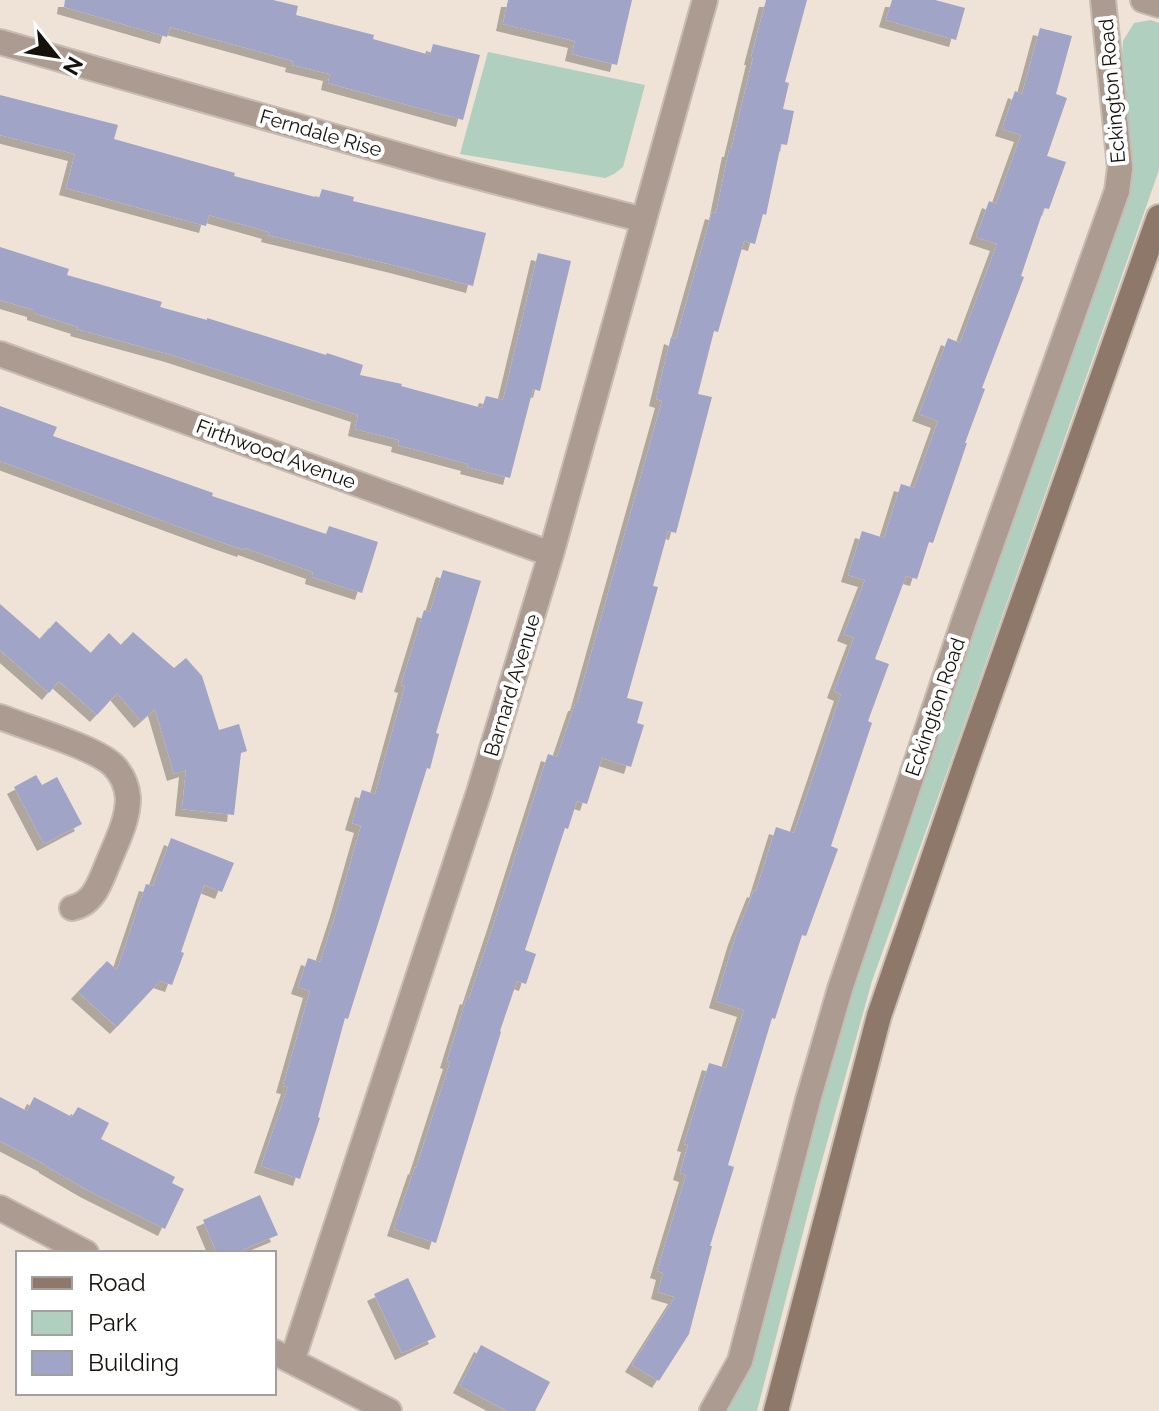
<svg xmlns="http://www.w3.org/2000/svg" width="1159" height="1411" font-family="Raleway,sans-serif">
<defs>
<filter id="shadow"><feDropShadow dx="-7" dy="7" stdDeviation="0" flood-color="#0004"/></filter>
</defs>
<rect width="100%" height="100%" fill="#efe2d6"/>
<path fill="#b1cfbf" d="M1151 20 1159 23V170L964 725 872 981 816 1182 757 1411H726L742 1384 755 1346 807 1151 859 961 1031 468 1127 199 1131 182V165L1122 58 1123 41 1134 23Z
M488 52 645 85 623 167 614 174 605 178 460 154Z"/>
<path fill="#a0a4c7" filter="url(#shadow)" d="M65 0H273L298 6 296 15 374 35 373 39 430 55 433 44 480 55 463 120 328 83 330 74 292 65 293 61 170 27 167 37 64 7Z
M508 0H632L617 65 572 54 575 41 503 24Z
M766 0H807L785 82 789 83 783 109 794 111 787 145 781 144 766 215 763 214 755 244 744 241 718 332 714 331 698 394 712 397 676 533 668 531 653 586 658 587 627 698 643 702 637 723 644 725 631 767 602 758 587 804 577 801 568 829 565 828 525 950 536 954 526 984 517 981 500 1031 501 1032 436 1243 394 1229 415 1167 416 1168 450 1062 447 1061 467 997 469 998 494 923 548 754 557 757 575 704H577L662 401 656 399 671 337 676 339 712 212 716 213 729 150H731L753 58H751Z
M892 0H935L965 8 956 40 886 20Z
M1040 28 1072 36 1056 94 1067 98 1047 156 1066 162 1049 209 1044 208 1021 276 1024 277 982 388 985 389 965 443H967L933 543 929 542 917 579 906 576 875 659 889 664 868 721 872 723 831 846 838 849 806 936 802 935 775 1019 772 1018 728 1165 734 1167 710 1246H712L689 1334 659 1381 632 1365 675 1297 658 1292 663 1273 657 1271 686 1175 680 1173 688 1145 684 1144 709 1063 726 1068 744 1010 716 1001 735 938 754 890 756 891 776 827 794 833 841 694 834 691 854 638 844 634 865 580 848 575 862 531 884 538 901 484 914 488 938 421 919 414 948 338 960 343 997 244 976 237 989 201 996 204 1021 135 1002 129 1015 91 1022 94Z
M0 95 118 125 114 139 235 173 234 176 319 198 322 189 354 197 353 201 486 233 473 286 397 266 268 235 269 232 209 215 206 226 66 188 75 154 0 135Z
M0 247 69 269 67 275 162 302 160 307 207 320V318L326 355 327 353 363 365 360 375 402 384 401 386 482 408 486 396 503 400 538 253 571 261 540 391 533 389 510 478 467 467 468 464 398 445 399 440 355 429 358 415 172 355 77 329 78 327 34 313V310L0 300Z
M0 406 57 427 53 436 213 493 212 496 326 534 329 526 378 542 362 593 312 577 313 572 245 548 244 550 215 540 0 461Z
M443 570 481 581 436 733 439 734 430 769 427 768 348 1019 345 1018 318 1117 320 1118 300 1179 261 1166 288 1087 283 1086 310 991 298 987 308 958 320 962 337 910 361 826 352 823 362 790 375 794 405 686 401 685 424 610 430 612Z
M0 604 40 639 56 621 91 653 109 633 121 645 133 632 174 668 186 658 202 676 219 730 239 724 247 751 241 753 234 815 182 809 186 770 174 774 155 709 141 721 117 693 97 715 59 681 49 693 0 650Z
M36 775 42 785 57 777 82 824 44 844 14 787Z
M171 838 234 863 222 892 204 885 181 952 184 953 172 985 160 981 117 1027 78 992 107 961 117 970 146 884 153 886Z
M0 1097 27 1111 34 1097 72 1117 78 1107 109 1123 101 1139 175 1177 172 1183 184 1189 165 1229 87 1190 46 1166V1165L0 1141Z
M260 1195 278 1235 235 1253H217L203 1220Z
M408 1278 436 1337 402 1353 374 1294Z
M481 1345 550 1382 535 1411H507L460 1386Z"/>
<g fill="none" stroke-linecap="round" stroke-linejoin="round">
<g stroke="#c8bcb2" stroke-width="28">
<path id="street" d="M1143 0 1159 5
M0 42 444 168 644 220
M0 354 551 554
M0 717C28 728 94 747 113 765 122 774 127 786 128 798 128 821 116 843 108 863 100 882 94 904 72 908
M0 1208 86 1253
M274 1352 389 1411
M292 1361 479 792 551 554 705 0
M712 1411 740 1361 808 1100 840 989 964 621 1117 191 1120 168 1103 0"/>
</g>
<g stroke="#c8bcb2" stroke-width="28">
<path id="secondary" d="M776 1411 879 1016 965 765 1159 217"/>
</g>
<use href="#street" stroke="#ab9b91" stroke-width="24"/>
<use href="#secondary" stroke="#8e786a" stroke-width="24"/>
</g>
<g text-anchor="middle" stroke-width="8" stroke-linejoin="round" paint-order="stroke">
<g font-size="20" fill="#15110d" stroke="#fff">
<text transform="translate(1112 91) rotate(-95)" y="7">Eckington Road</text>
<text transform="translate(321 133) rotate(16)" y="7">Ferndale Rise</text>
<text transform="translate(276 454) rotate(20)" y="7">Firthwood Avenue</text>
<text transform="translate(512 685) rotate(-73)" y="7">Barnard Avenue</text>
<text transform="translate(935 707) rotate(-71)" y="7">Eckington Road</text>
</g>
</g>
<rect x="16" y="1251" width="260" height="144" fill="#ffffff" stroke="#a1a09e" stroke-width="2"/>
<rect x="32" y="1277" width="40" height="12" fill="#8e786a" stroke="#a1a09e" stroke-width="2"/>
<text x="88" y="1291" font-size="24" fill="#15110d">Road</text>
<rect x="32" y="1311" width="40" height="24" fill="#b1cfbf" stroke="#a1a09e" stroke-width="2"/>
<text x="88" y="1331" font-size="24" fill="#15110d">Park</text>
<rect x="32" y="1351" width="40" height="24" fill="#a0a4c7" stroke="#a1a09e" stroke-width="2"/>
<text x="88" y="1371" font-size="24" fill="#15110d">Building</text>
<g transform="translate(56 56) rotate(120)" stroke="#ffffff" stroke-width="6" paint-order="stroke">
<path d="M0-6L14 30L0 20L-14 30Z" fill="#15110d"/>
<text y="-12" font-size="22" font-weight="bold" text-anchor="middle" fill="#15110d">N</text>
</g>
</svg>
